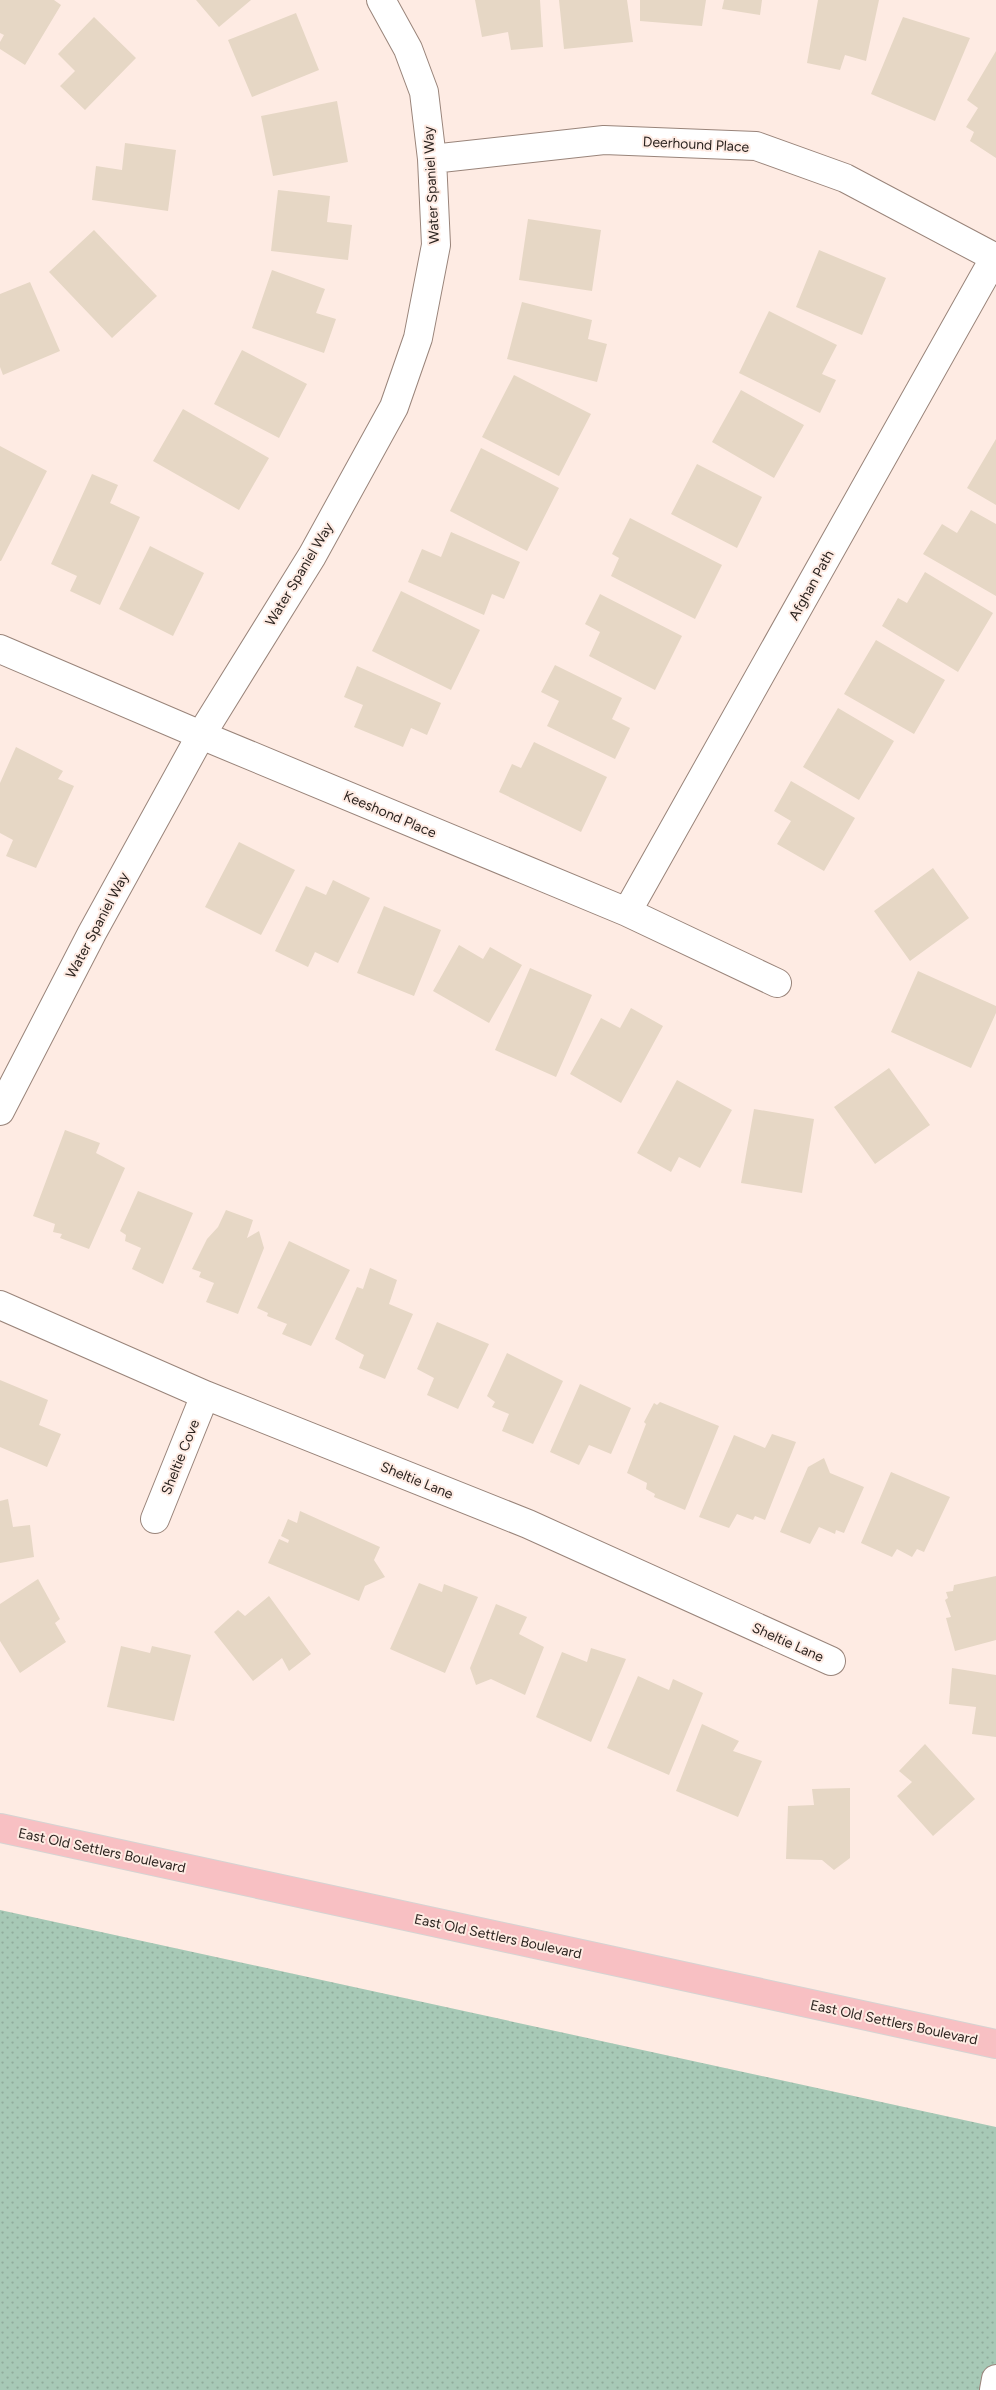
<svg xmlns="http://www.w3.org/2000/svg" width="996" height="2390" font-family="Figtree,sans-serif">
<defs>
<pattern id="grass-dots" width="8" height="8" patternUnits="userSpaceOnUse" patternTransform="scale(1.25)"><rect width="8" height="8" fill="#a7c9b6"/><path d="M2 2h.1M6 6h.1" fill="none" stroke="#90ac9c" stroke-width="1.8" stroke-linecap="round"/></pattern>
</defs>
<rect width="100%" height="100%" fill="#feebe3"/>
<path fill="url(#grass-dots)" d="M0 1910 996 2127V2390H0Z"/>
<path fill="#e6d7c5" d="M0 0H54L61 5 25 65 0 49V42L4 35 0 33Z
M196 0H251L219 27Z
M475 0H540L543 47 511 50 508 32 482 37Z
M559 0H627L633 42 564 49Z
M640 0H706L702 26 640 21Z
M724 0H762L760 15 722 9Z
M818 0H879L866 61 845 55 840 70 807 63Z
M296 13 319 70 252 97 228 40Z
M94 17 136 58 85 110 60 86 75 71 58 54Z
M903 17 970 38 935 121 871 94Z
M996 51V158L970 141 974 132 966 127 978 108 967 100Z
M337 101 348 162 273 176 261 116Z
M125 143 176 150 168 211 92 200 96 166 122 170Z
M278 190 330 196 327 222 352 225 348 260 271 251Z
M528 219 601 230 592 291 519 280Z
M94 230 157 296 112 338 49 272Z
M819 250 886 278 862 335 796 307Z
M272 270 325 289 316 313 336 319 324 353 252 328Z
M30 282 60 351 3 375 0 367V294Z
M522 302 592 320 588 339 607 344 597 382 507 359Z
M769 311 837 345 822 374 836 380 820 413 739 373Z
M242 350 307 384 279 438 214 404Z
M514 375 591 414 559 476 482 437Z
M741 390 804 425 774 478 712 442Z
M183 409 269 458 239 510 153 461Z
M996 439V505L967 488Z
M0 446 47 471 1 561H0Z
M481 448 559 488 527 551 450 511Z
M697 464 762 497 737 548 671 514Z
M92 474 118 485 110 503 140 517 100 605 70 591 77 576 51 564Z
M971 510 996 524V596L923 554 942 524 957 533Z
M630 518 722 565 695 619 611 576 619 558 612 554Z
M451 532 520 562 504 599 492 594 484 615 408 582 422 549 441 557Z
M150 546 204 573 173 636 119 609Z
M925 572 993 613 958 672 882 626 898 598 907 603Z
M401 591 480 630 451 690 372 651Z
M600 594 682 636 655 690 589 656 600 632 585 624Z
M876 640 945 680 914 734 844 694Z
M555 665 622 698 612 719 630 728 615 759 547 726 559 701 541 692Z
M357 666 441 703 427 735 411 728 403 747 354 727 363 705 344 697Z
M838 708 894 741 859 800 803 767Z
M534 742 607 777 581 832 499 792 512 764 521 768Z
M16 747 63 771 58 779 74 786 36 868 6 856 13 840 0 833V783Z
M791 781 855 818 824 871 777 844 791 821 774 811Z
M239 842 295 870 261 935 205 907Z
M933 868 969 918 910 961 874 911Z
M333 880 370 898 338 963 315 952 308 967 275 951 306 886 326 895Z
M384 906 441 930 414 996 357 973Z
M459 945 483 959 490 947 522 965 489 1023 433 991Z
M530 968 592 995 556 1077 495 1050Z
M918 971 996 1006V1013L971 1068 891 1032Z
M631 1008 663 1026 621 1103 570 1074 601 1018 620 1028Z
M889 1068 930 1125 875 1164 834 1107Z
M677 1080 732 1110 700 1168 679 1157 671 1172 637 1153Z
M754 1109 814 1119 802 1193 741 1183Z
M65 1130 100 1143 96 1153 125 1168 89 1249 60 1238 62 1234 53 1232 55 1224 33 1216Z
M138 1191 193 1213 163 1284 132 1269 141 1248 125 1241 126 1235 120 1231Z
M226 1210 253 1220 247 1238 259 1231 264 1248 238 1314 206 1302 214 1283 199 1277 201 1272 192 1269 207 1239 218 1227Z
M289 1241 350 1270 311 1346 282 1334 287 1324 267 1316 268 1313 257 1308Z
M370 1268 397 1280 389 1304 413 1314 385 1379 359 1368 364 1355 335 1339 357 1287 363 1289Z
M437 1322 489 1344 458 1409 427 1395 434 1378 417 1369Z
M507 1353 563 1381 533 1444 502 1431 509 1414 492 1407 495 1402 487 1396Z
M0 1380 48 1400 39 1425 61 1434 47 1467 0 1447Z
M580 1384 631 1408 611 1454 589 1445 579 1465 550 1452Z
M660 1402 719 1426 685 1510 654 1497 655 1494 646 1489 647 1483 627 1473 646 1424 644 1422 654 1403 657 1405Z
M772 1434 796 1442 765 1520 755 1516 753 1520 737 1514 729 1528 699 1517 734 1435 765 1448Z
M824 1458 830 1473 864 1487 844 1533 836 1530 835 1534 819 1527 810 1544 780 1532 808 1467Z
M891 1472 950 1497 924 1552 917 1549 912 1557 897 1549 892 1557 861 1543Z
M8 1499 13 1527 30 1525 34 1557 0 1563V1501Z
M300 1511 380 1547 374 1560 385 1577 365 1586 359 1601 268 1563 279 1539 288 1543 289 1540 281 1536 288 1519 297 1523Z
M996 1576V1640L955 1651 946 1618 951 1617 945 1600 948 1598 946 1592 953 1591 954 1585Z
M38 1579 60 1619 55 1623 66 1642 20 1673 0 1641V1604Z
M419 1583 442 1592 444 1584 478 1597 445 1673 390 1649Z
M269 1596 311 1654 289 1671 282 1658 253 1681 214 1632 238 1610 245 1616Z
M496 1604 527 1617 519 1634 544 1647 525 1695 491 1679 476 1685 470 1668Z
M121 1646 150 1653 152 1646 191 1655 174 1721 107 1707Z
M591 1648 626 1659 591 1742 536 1717 562 1652 587 1662Z
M952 1668 996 1675V1737L972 1734 976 1707 949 1704Z
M638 1676 669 1690 673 1679 703 1693 669 1775 607 1748Z
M702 1724 739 1741 733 1751 762 1761 738 1817 676 1791Z
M925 1744 975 1799 933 1836 897 1796 912 1782 899 1771Z
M850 1788V1858L834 1870 822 1860 786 1859 788 1806 814 1805 812 1789Z"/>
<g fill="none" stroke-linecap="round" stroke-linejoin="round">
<g stroke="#99847a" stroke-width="30">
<path id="minor" d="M432 159 604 140 756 146 845 178 996 258
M0 649 201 735 627 912 777 983
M627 912 995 257
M0 1111 92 933 201 735 312 556 394 407 418 338 436 245 432 159 424 92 408 49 381 0
M0 1305 205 1395 528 1524 831 1661
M155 1519 205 1395
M994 2390 996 2379"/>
</g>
<g stroke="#d5d3d2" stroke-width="30">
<path id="major" d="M0 1828 996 2044"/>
</g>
<use href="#minor" stroke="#fff" stroke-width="28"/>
<use href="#major" stroke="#f8c0c3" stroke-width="28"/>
</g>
<g text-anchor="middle" stroke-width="4" stroke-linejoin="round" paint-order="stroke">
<g font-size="14" fill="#2b231f" stroke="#feebe3">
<text transform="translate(696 144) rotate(3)" y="5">Deerhound Place</text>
<text transform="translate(431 185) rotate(-93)" y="5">Water Spaniel Way</text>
<text transform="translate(299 574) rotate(-59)" y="5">Water Spaniel Way</text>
<text transform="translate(811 585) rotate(-61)" y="5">Afghan Path</text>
<text transform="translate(390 814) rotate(23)" y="5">Keeshond Place</text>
<text transform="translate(97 925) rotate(-62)" y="5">Water Spaniel Way</text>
<text transform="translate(180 1457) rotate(-68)" y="5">Sheltie Cove</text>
<text transform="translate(417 1480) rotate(22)" y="5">Sheltie Lane</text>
<text transform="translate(788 1642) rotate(24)" y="5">Sheltie Lane</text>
<text transform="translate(102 1850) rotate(12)" y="5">East Old Settlers Boulevard</text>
<text transform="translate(498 1936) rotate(12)" y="5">East Old Settlers Boulevard</text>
<text transform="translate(894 2022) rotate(12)" y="5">East Old Settlers Boulevard</text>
</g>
</g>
</svg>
